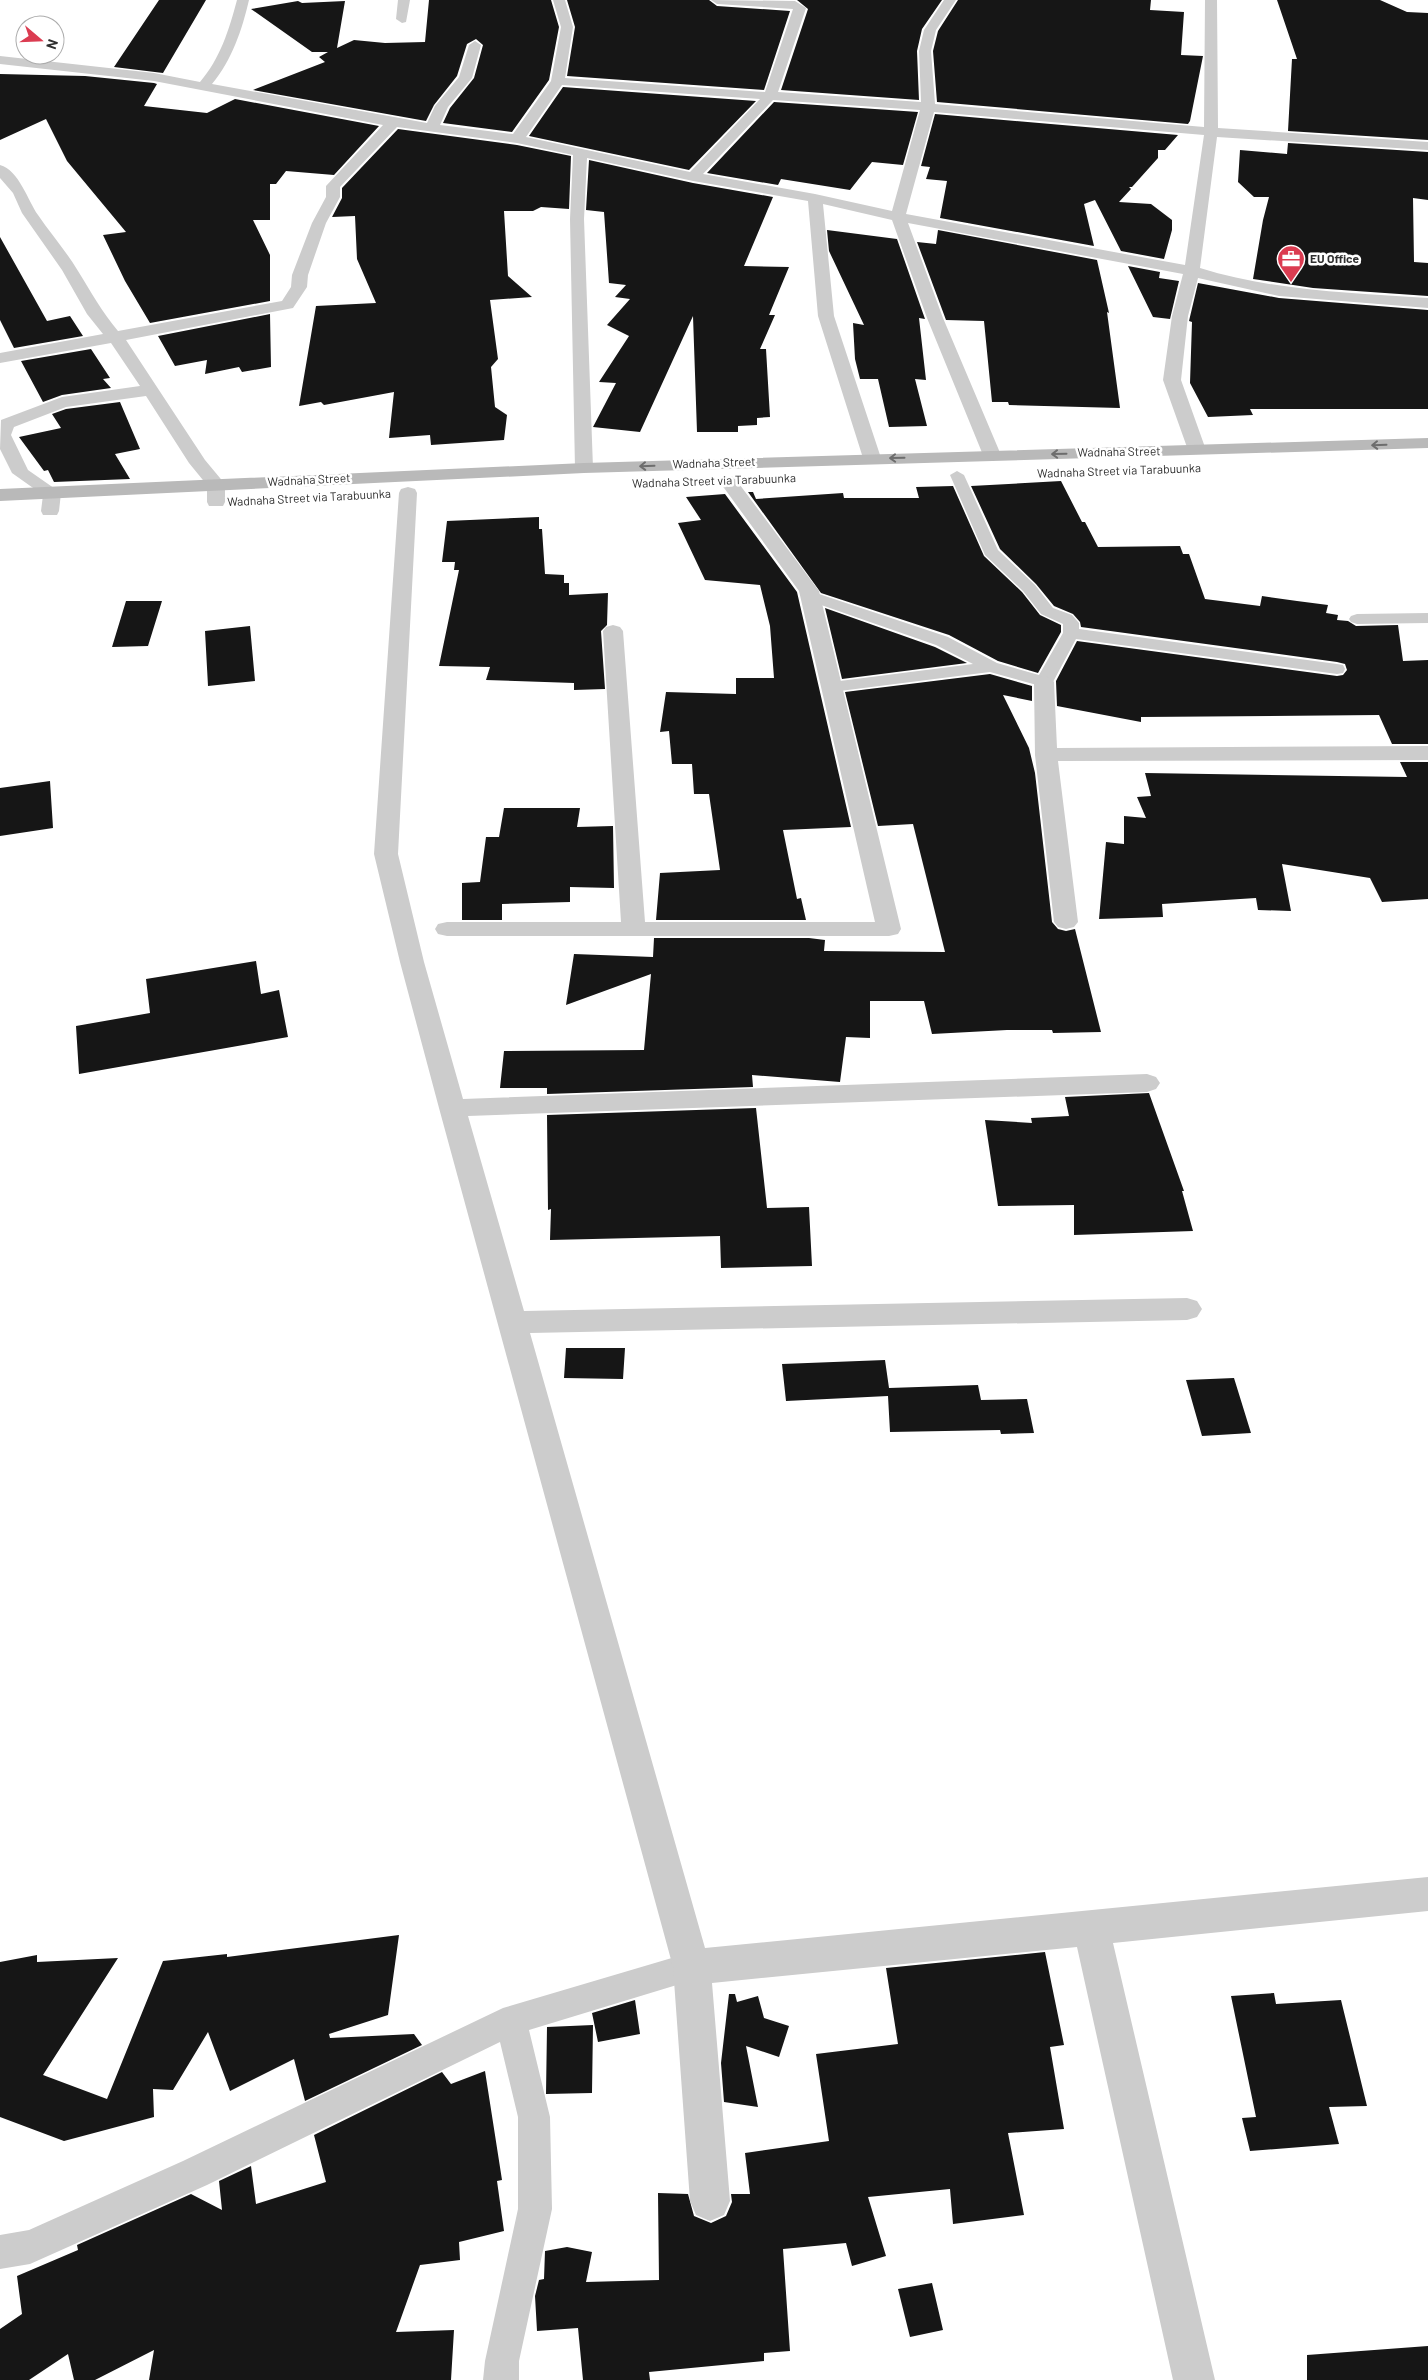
<svg xmlns="http://www.w3.org/2000/svg" width="1428" height="2380" font-family="Barlow,sans-serif">
<rect width="100%" height="100%" fill="#fff"/>
<path fill="#161616" d="M159 0H206L163 73 114 67Z
M429 0H551L559 27 549 80 512 132 443 123 450 108 474 78 483 45 476 39 467 44 457 76 434 105 426 121 253 90 325 62 319 57 328 52H312L251 9 298 1 302 3 345 1 337 48 354 40 385 43 425 42Z
M567 0H709L717 6 790 11 764 90 567 76 575 27Z
M797 0H942L922 29 917 51 919 100 781 90 808 9Z
M958 0H1151L1150 10 1184 12 1181 55 1203 56 1190 121 1188 124 937 102 933 51 938 31Z
M1277 0H1380L1407 12 1428 13V140L1288 131 1292 59H1297Z
M0 74 85 76 154 83 157 84 144 106 207 113 235 99 379 126 334 175 286 171 276 184H270V220H253L270 255V301L150 323 125 281 103 235 126 232 67 161 46 119 0 140Z
M563 87 756 101 689 170 529 136Z
M774 102 918 112 903 165 872 162 850 190 781 179 778 185 707 173Z
M935 114 1178 135 1165 150H1158V158L1132 187H1129L1131 189 1119 202 1151 204 1172 220V230L1164 259 1121 251 1095 200 1084 204 1094 246 940 218 947 181 926 179 930 167 921 166Z
M398 129 517 145 571 156 569 209 541 207 533 211H504L508 276 532 297 490 300 498 359 491 367 495 407 507 415 504 440 431 445 430 435 389 438 394 392 324 405 321 402 299 406 316 306 376 303 357 259 355 216 332 217 342 198V188Z
M1288 143 1428 152V200L1413 198 1414 262 1428 263V296L1313 288 1253 279 1263 220 1269 197H1254L1238 182 1240 150 1287 154Z
M589 160 693 183 773 197 744 266 789 267 769 315H775L760 349H766L770 417 757 418V425L738 426V432H697L693 316 640 432 593 427 616 383 599 382 629 336 607 325 630 299 615 297 626 285 609 283 604 212 586 210Z
M827 230 897 239 925 319 919 318 926 380 915 379 927 426 889 427 878 379H860L855 359 853 323 864 325 829 251Z
M938 230 1097 260 1109 313 1107 312 1120 408 1009 405 1008 402H992L984 321 946 320 917 242 936 244Z
M0 237 47 321 70 316 83 336 14 348 0 320Z
M1128 266 1160 272 1159 278 1179 281 1170 319 1153 317Z
M1198 283 1279 298 1428 310V409H1250L1253 415 1208 417 1190 383 1192 322 1189 321Z
M270 314 271 367 242 372 239 367 205 374 207 360 175 366 158 336Z
M91 349 110 378 103 379 111 388 62 395 43 402 21 361Z
M120 402 140 449 115 454 130 479 54 482 48 470 44 471 19 437 61 428 52 414 66 409Z
M1061 481 1082 522H1085L1098 547 1180 546 1183 554H1189L1205 599 1260 606 1262 596 1297 601 1328 605 1326 613 1338 615 1337 620 1348 621 1356 626 1398 625 1403 661 1428 660V744H1392L1379 715 1141 717V722L1057 706 1056 681 1077 641 1337 676 1343 675 1347 670 1345 664 1337 662 1081 627 1080 622 1073 614 1054 606 1036 584 1000 549 971 486Z
M953 486 984 556 1022 592 1040 615 1061 625V632L1038 673 998 661 949 635 821 593 748 492H753L756 499 843 493 844 498H919L916 487Z
M725 494 797 592 851 827 783 830 797 899 801 898 806 920H656L660 873 720 870 709 794H694L692 764H672L669 731 660 732 666 692 736 694V678H774L770 626 760 585 705 580 678 523 701 520 686 497Z
M539 517V529H542L545 574 564 575V583H569V595L608 593 607 625 601 631 605 689 574 690V683L486 680 490 667 439 666 459 570H454L455 562H442L447 521Z
M126 601H162L148 646 112 647Z
M825 608 935 647 967 663 842 679Z
M250 626 255 681 208 686 205 631Z
M990 674 1032 686V701L1003 695 1029 748 1035 773 1052 922 1058 929 1066 931 1075 929 1101 1032 1053 1033 1052 1030H1007L932 1034 924 1001H870V1038L846 1037 840 1082 752 1075 753 1087 547 1094V1088H500L504 1051 644 1050 651 974 566 1005 574 954 653 957 654 938H809L825 940 824 951 945 952 913 824 878 826 845 692Z
M1400 762H1428V899L1382 902 1370 878 1282 864 1291 911 1258 910 1256 898 1162 904 1163 917 1099 919 1106 842 1124 844V816L1146 818 1137 797 1151 796 1145 773 1407 777Z
M50 781 53 828 0 836V788Z
M504 808H580L577 827 613 826 614 888 570 887V902L502 904V920H462V883L480 882 486 837H499Z
M256 961 261 994 279 990 288 1037 79 1074 76 1026 150 1013 146 979Z
M1149 1093 1184 1191H1182L1193 1231 1074 1235V1205L998 1206 985 1120 1032 1123 1031 1118 1069 1116 1065 1097Z
M756 1108 767 1208 809 1207 812 1266 721 1268 720 1236 550 1240 551 1209 548 1210 547 1115Z
M566 1348H625L623 1379 564 1378Z
M885 1360 889 1388 978 1385 981 1400 1027 1399 1034 1433 1001 1434 1000 1430 890 1432 888 1396 786 1401 782 1364Z
M1234 1378 1251 1433 1202 1436 1186 1380Z
M399 1935 388 2015 329 2034 330 2038 414 2034 422 2045 305 2101 294 2059 230 2091 208 2032 173 2090 153 2089 154 2117 64 2141 0 2117V1962L37 1955V1962L118 1958 43 2075 107 2099 163 1961 227 1954V1957Z
M1045 1952 1064 2045 1050 2047 1064 2129 1008 2133 1024 2215 953 2224 950 2189 868 2197 886 2256 852 2266 846 2243 783 2249 790 2351 764 2353V2361L649 2372 650 2380H583L578 2328 537 2331 535 2296 539 2280 544 2279 545 2251 567 2247 592 2252 586 2282 659 2280 658 2193 688 2194 694 2216 711 2223 726 2216 732 2202 731 2194H750L745 2153 829 2141 816 2054 898 2044 886 1968Z
M1274 1993 1276 2004 1341 2000 1367 2106 1329 2107 1339 2144 1250 2151 1242 2118 1256 2117 1231 1996Z
M729 1994H735L737 2002 758 1996 764 2018 789 2026 779 2057 746 2046 758 2107 724 2102 721 2063Z
M635 2000 640 2034 598 2042 592 2013Z
M593 2025 592 2093 546 2094 547 2027Z
M485 2071 502 2180 497 2181 504 2231 459 2242 460 2260 420 2265 396 2332 454 2330 451 2380H149L154 2350 95 2380H74L68 2354 29 2380H0V2329L22 2314 17 2276 78 2250 77 2245 191 2194 222 2210 219 2181 251 2166 256 2204 326 2182 314 2135 442 2072 451 2084Z
M932 2283 943 2330 910 2337 898 2289Z
M1428 2346V2380H1307V2355Z"/>
<g fill="none" stroke-linecap="round" stroke-linejoin="round">
<path fill="#ccc" fill-rule="evenodd" d="M957 471 964 475 998 550 1035 585 1053 608 1072 615 1079 623V629L1337 664 1343 665 1345 669 1343 673 1337 674 1076 639 1053 682 1050 686 1044 687 990 672 832 692 826 691 823 687 826 683 832 682 973 664 936 645 804 599 802 596 810 591 948 637 997 663 1039 675 1063 633V624L1041 614 1023 591 985 555 950 475Z
M1428 613V623L1357 624 1351 622 1349 619 1351 616 1357 614Z
M692 1952 703 1957 707 1967 703 1977 529 2030 550 2117 552 2209 519 2361V2380H483L485 2361 518 2209V2117L500 2042 207 2185 30 2264 0 2269V2235L29 2230 183 2161 503 2008Z"/>
<path fill="#ccc" fill-rule="evenodd" d="M237 0H249C242 30 232 60 212 84L427 123 435 106 459 77 469 45 475 41 481 45 472 78 448 107 440 125 513 134 551 81 561 27 553 0H565L573 27 565 78 765 92 793 9 717 4 711 0 795 1 806 8 778 92 921 102 919 51 924 30 944 0H956L936 30 931 51 935 104 1204 127 1205 0H1217L1218 128 1428 142V150L1217 137 1200 268C1274 291 1351 293 1428 298V308L1279 296 1198 278 1188 316 1181 380 1206 450 1203 454H1191L1188 450 1163 380 1172 316 1183 274 908 223 943 318 1001 455 998 459H986L983 455 927 318 892 220 823 204 834 316 881 458 878 462H866L863 458 818 316 808 201 693 181 587 158 584 219 593 468 590 472H578L575 468 570 219 573 155 517 143 397 127 340 187V197L326 223 308 275 307 287 293 308 126 340 205 460 225 484V502L223 506H209L207 502V485L189 463 146 396 66 407 14 427 11 435 28 470 61 493 59 511 57 515H43L41 511 43 495 12 473 0 449 1 420 62 397 140 386 111 343 0 363V353L103 334 87 314 62 270 22 213 13 193 0 178V165C19 170 28 201 38 215 51 234 66 251 78 271 91 292 102 312 118 331L282 301 291 287 292 275 312 223 326 197V186L383 125 154 81 0 64V56L154 73 200 82C220 59 229 30 237 0ZM562 85 760 99 690 172 526 137ZM773 100 920 110 892 211 815 194 703 174ZM934 112 1204 135 1185 265 906 214Z
M398 0H410L406 22 402 23 396 19Z
M728 476 734 477 819 591 901 929 898 934 889 936H447L438 934 435 929 438 924 447 922H621L603 631 606 627 613 625 620 627 623 631 645 922H875L799 591 719 481 722 477Z
M408 487 415 489 417 493 398 854 424 962 463 1099 1147 1074 1156 1077 1160 1083 1156 1089 1147 1092 468 1116 524 1311 1187 1298 1197 1301 1202 1309 1197 1317 1187 1320 530 1333 705 1948 1428 1877V1911L1113 1943 1215 2380H1173L1077 1947 712 1983 730 2201 724 2215 710 2221 696 2215 690 2201 673 1967 439 1108 400 962 374 854 399 493 401 489Z
M1044 676 1051 678 1054 682 1057 748 1428 746V760L1058 761 1078 922 1074 927 1066 929 1058 927 1054 922 1035 755 1034 682 1037 678Z"/>
<path fill="#b9b9b9" fill-rule="evenodd" d="M1428 438V448L584 473 0 501V489L584 463Z"/>
</g>
<defs><path id="oneway-shaft" d="M-6 0H5M1.5-3L5.5 0L1.5 3" fill="none" stroke-width="1.6" stroke-linecap="round" stroke-linejoin="round" transform="scale(1.25)"/></defs>
<g stroke="#6d6d6d">
<use href="#oneway-shaft" transform="translate(1379 445) rotate(178)"/>
<use href="#oneway-shaft" transform="translate(1059 454) rotate(179)"/>
<use href="#oneway-shaft" transform="translate(897 458) rotate(179)"/>
<use href="#oneway-shaft" transform="translate(647 466) rotate(178)"/>
</g>
<defs>
<g id="office-pin" transform="scale(1.4375)"><path d="M0 17L-7.5 6A9.5 9.5 0 1 1 7.5 6Z" fill="#db3c51" stroke="#fff"/><path d="M-6-3h4V-5.5h4V-3h4V5H-6ZM-1-4.5V-3h2v-1.5ZM-6 0V1H6V0Z" fill="#fff"/></g>
</defs>
<g fill-rule="evenodd">
<use href="#office-pin" x="1291" y="259"/>
</g>
<g text-anchor="middle" stroke-width="5" stroke-linejoin="round" paint-order="stroke">
<g font-size="12" font-weight="bold" fill="#2f2f2f" stroke="#fff" text-anchor="start">
<text x="1310" y="263">EU Office</text>
</g>
<g font-size="12" fill="#2f2f2f" stroke="#fff">
<text transform="translate(1119 452) rotate(-1)" y="4">Wadnaha Street</text>
<text transform="translate(714 463) rotate(-2)" y="4">Wadnaha Street</text>
<text transform="translate(1119 471) rotate(-2)" y="4">Wadnaha Street via Tarabuunka</text>
<text transform="translate(309 480) rotate(-3)" y="4">Wadnaha Street</text>
<text transform="translate(714 481) rotate(-2)" y="4">Wadnaha Street via Tarabuunka</text>
<text transform="translate(309 498) rotate(-3)" y="4">Wadnaha Street via Tarabuunka</text>
</g>
</g>
<g transform="translate(40 40) rotate(109)"><circle r="24" fill="#ffffff" stroke="#acacac"/>
<path d="M0-4L9 19L0 12L-9 19Z" fill="#db3c51"/>
<text y="-8" font-size="14" font-weight="bold" text-anchor="middle" fill="#2f2f2f">N</text>
</g>
</svg>
